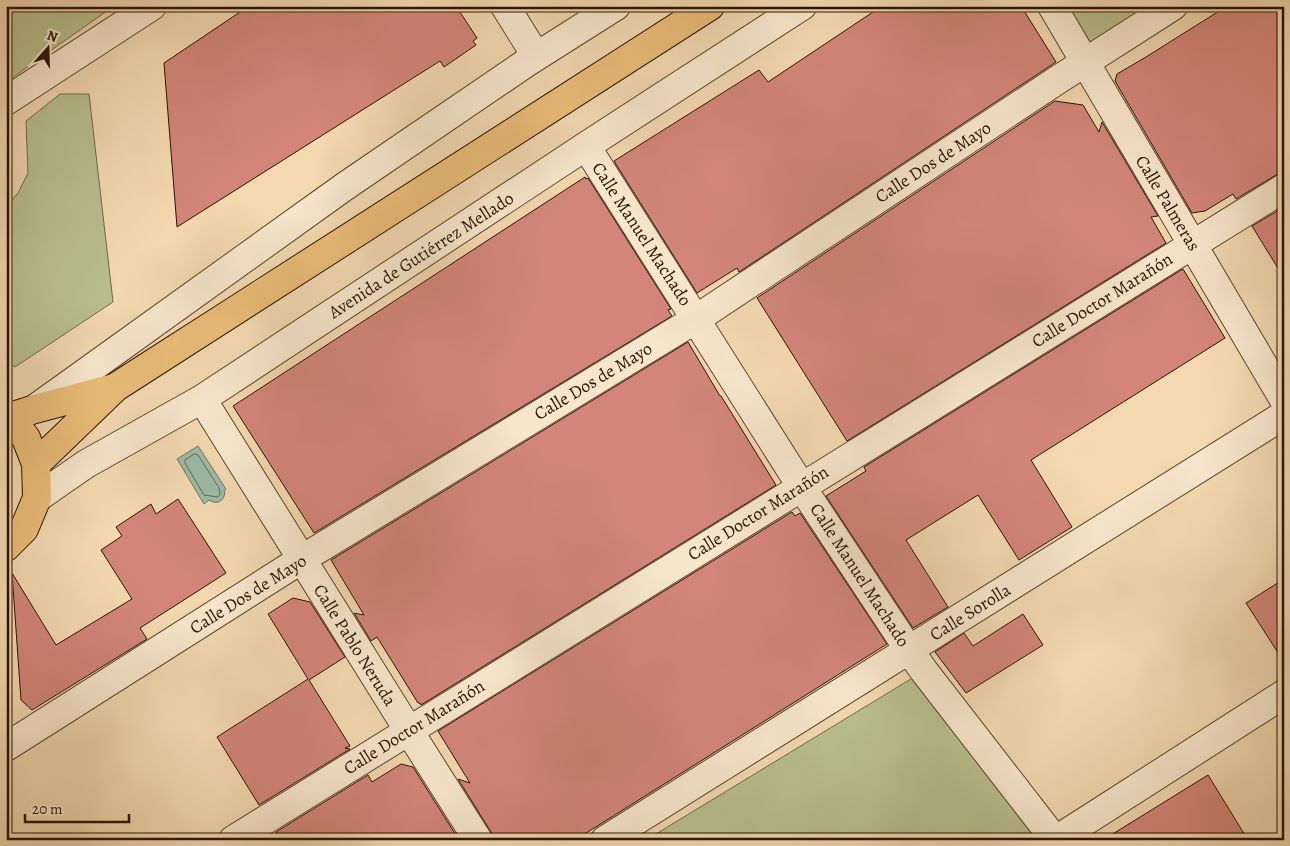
<svg xmlns="http://www.w3.org/2000/svg" width="1290" height="846" font-family="Alegreya,serif">
<rect width="100%" height="100%" fill="#f3d8b0"/>
<filter id="stains"><feTurbulence type="fractalNoise" baseFrequency=".004" numOctaves="4"/><feColorMatrix values="0 0 0 0 .2 0 0 0 0 .09 0 0 0 0 .02 0 0 0 .5 -.17"/></filter>
<radialGradient id="worn" r=".72"><stop offset=".6" stop-color="#630" stop-opacity="0"/><stop offset="1" stop-color="#630" stop-opacity=".3"/></radialGradient>
<path fill="#b8bf8d" stroke="#716a48" d="M6 6H114L6 82Z
M1052 6H1173L1085 62Z
M60 94H89L113 302 15 367 6 362V207L18 193 28 173 26 121Z
M924 671 1038 840H646Z"/>
<path fill="#9dbba6" stroke="#6f7864" d="M198 446 226 489 224 491 225 493C223 502 217 505 209 500L204 504 177 459Z"/>
<g fill="none" stroke-linecap="round" stroke-linejoin="round">
<path stroke="#646854" stroke-width="1" d="M195 454 198 455 219 488 220 494 218 497 204 495 185 463V460Z"/>
</g>
<path fill="#d3857a" stroke="#2a1402" d="M249 6H456L477 38 473 41 476 45 444 67 440 61 177 227 164 63Z
M882 6H1021L1056 62 739 272 737 268 697 293 614 161 759 70 768 82Z
M1227 6H1284V172L1276 175 1236 199 1233 194 1205 211 1192 213 1115 81 1117 74 1146 57Z
M1055 101 1083 105 1099 132 1102 122 1158 216 1151 217 1166 243 847 441 757 298Z
M585 177 586 179 588 178 671 309 668 310 672 316 314 533 233 406Z
M1284 207V278L1252 226Z
M1183 269 1225 338 1031 460 1072 527 1019 560 978 495 906 540 948 607 913 628 826 496 866 471 864 467Z
M688 342 720 396H721L776 485 421 705 420 703H418L377 637 371 641 354 613 364 615 331 560Z
M178 499 226 573 140 628 147 639 32 710 21 700 12 573 56 645 132 599 101 550 122 536 116 527 151 504 156 514Z
M792 512 795 516 800 513 887 644 575 840H494L491 832 458 779 470 783 438 731Z
M1284 579V662L1246 603Z
M293 598 310 602 345 657 309 680 350 746 345 748 350 749 259 805 217 737 308 679 268 614Z
M1023 614 1043 645 966 693 935 652 964 633 973 646Z
M401 764 413 767 459 840H280L276 832 368 775 372 782Z
M1208 775 1248 840H1103Z"/>
<g fill="none" stroke-linecap="round" stroke-linejoin="round">
<g stroke="#5c452e" stroke-width="30">
<path id="minor" d="M505 6 536 56
M1052 6 1284 400
M6 101 152 6
M586 146 801 486 909 650 924 671 1055 840
M202 399 409 731 478 840
M36 408 344 187 526 63 616 6
M37 498 86 464 202 399 586 146 802 6
M6 747 302 559 696 319 1059 79 1173 6
M233 840 1284 188
M605 840 1284 415
M1056 840 1284 694"/>
</g>
<g stroke="#2a1402" stroke-width="30">
<path id="major" d="M6 415 10 417 26 438 36 464 37 498 24 529 6 547
M10 417 35 409 114 388
M36 464 116 387 710 6"/>
</g>
<use href="#minor" stroke="#f7e6cc" stroke-width="28"/>
<use href="#major" stroke="#eabc78" stroke-width="28"/>
</g>
<g text-anchor="middle" stroke-width="4.5" stroke-linejoin="round" paint-order="stroke">
<g font-size="18" fill="#2a1402" stroke="#f7e6cc">
<text transform="translate(933 162) rotate(-33)" y="6">Calle Dos de Mayo</text>
<text transform="translate(1168 203) rotate(59)" y="6">Calle Palmeras</text>
<text transform="translate(642 234) rotate(57)" y="6">Calle Manuel Machado</text>
<text transform="translate(421 255) rotate(-33)" y="6">Avenida de Gutiérrez Mellado</text>
<text transform="translate(1102 300) rotate(-32)" y="6">Calle Doctor Marañón</text>
<text transform="translate(593 381) rotate(-31)" y="6">Calle Dos de Mayo</text>
<text transform="translate(758 513) rotate(-32)" y="6">Calle Doctor Marañón</text>
<text transform="translate(860 575) rotate(57)" y="6">Calle Manuel Machado</text>
<text transform="translate(248 594) rotate(-32)" y="6">Calle Dos de Mayo</text>
<text transform="translate(970 612) rotate(-32)" y="6">Calle Sorolla</text>
<text transform="translate(355 645) rotate(58)" y="6">Calle Pablo Neruda</text>
<text transform="translate(414 727) rotate(-32)" y="6">Calle Doctor Marañón</text>
</g>
</g>
<rect width="1290" height="846" fill="none" stroke="#f3d8b0" stroke-width="25"/>
<rect x="8" y="8" width="1275" height="831" fill="none" stroke="#2a1402" stroke-width="2.5"/>
<rect x="12" y="12" width="1265" height="821" fill="none" stroke="#2a1402"/>
<g transform="translate(48 48) rotate(20)" stroke="#f7e6cc" stroke-width="4" paint-order="stroke">
<path d="M0-4L9 19L0 12L-9 19Z" fill="#2a1402"/>
<text y="-8" font-size="14" font-weight="bold" text-anchor="middle" fill="#2a1402">N</text>
</g>
<path d="M25 814v8h104v-8" fill="none" stroke="#2a1402" stroke-width="2.5"/>
<text x="32" y="814" font-size="15" fill="#2a1402" stroke="#f7e6cc" stroke-width="4" paint-order="stroke">20 m</text>
<rect width="100%" height="100%" filter="url(#stains)"/>
<rect width="100%" height="100%" fill="url(#worn)"/>
</svg>
